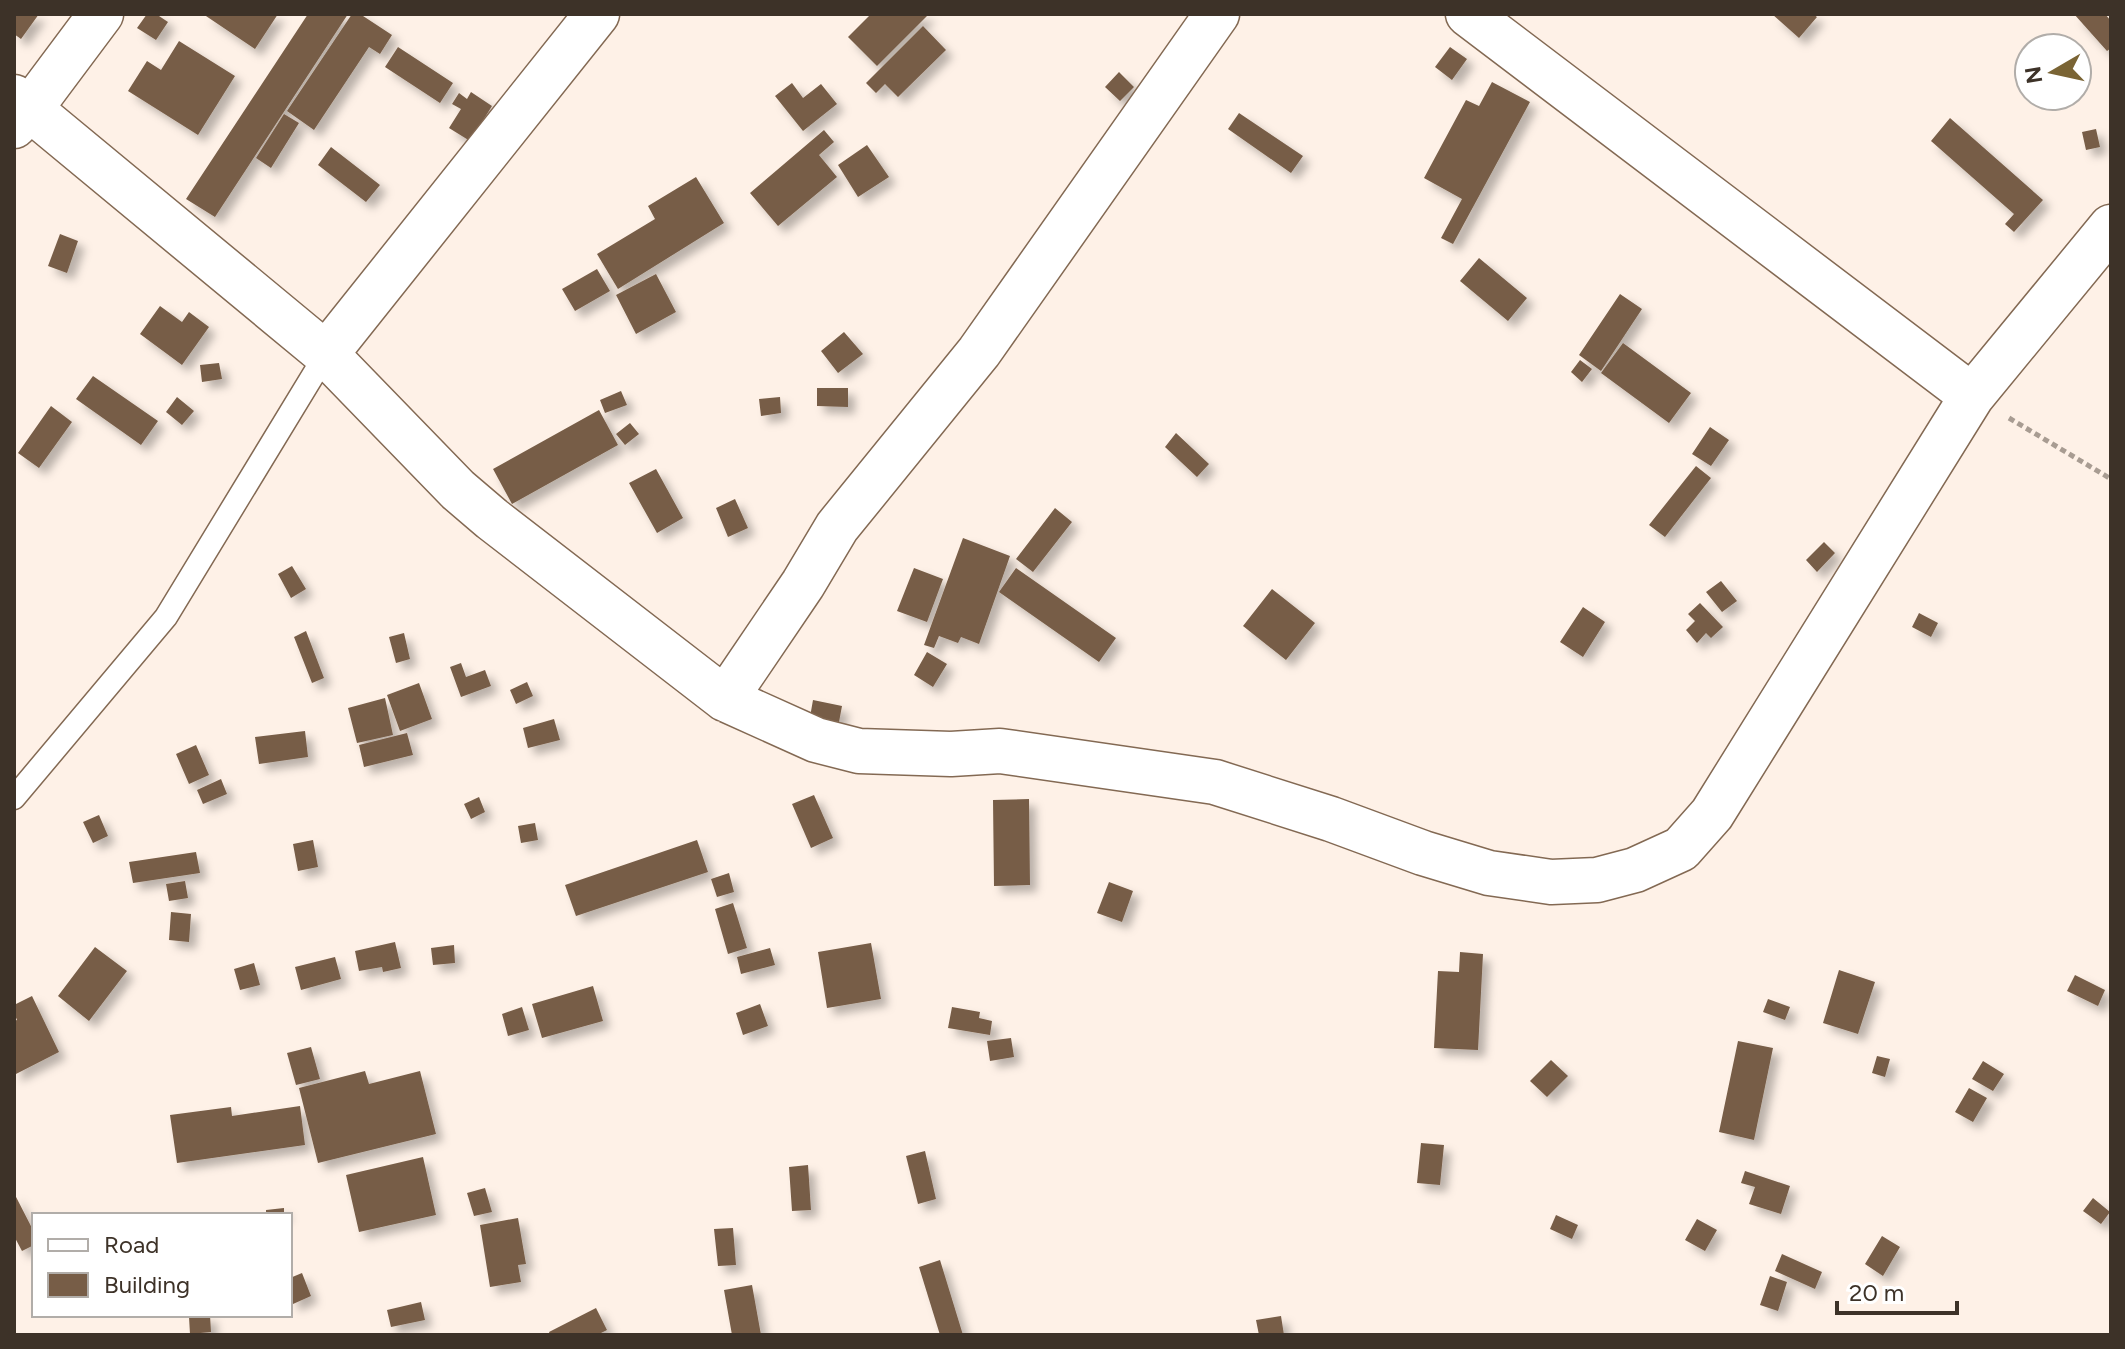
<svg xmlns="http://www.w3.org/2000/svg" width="2125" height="1349" font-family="Figtree,sans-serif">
<defs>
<filter id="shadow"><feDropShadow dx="7" dy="7" stdDeviation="4" flood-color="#0004"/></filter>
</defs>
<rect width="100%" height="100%" fill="#fef1e7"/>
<path fill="#775d47" filter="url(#shadow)" d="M14 14H39L21 39 14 34Z
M147 14H156L168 22 156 40 137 28Z
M203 14H278L255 49Z
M308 14H348L215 217 186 199Z
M352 14H360L392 35 380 54 369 47 314 130 287 111Z
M871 14H929L877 66 848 37Z
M1772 14H1813L1817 17 1799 38Z
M2074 14H2105L2111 21V48L2107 51Z
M923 26 946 50 898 97 885 84 876 93 866 83Z
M179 41 235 76 198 135 128 91 147 61 161 70Z
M398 47 453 83 440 103 385 67Z
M1450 47 1467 59 1452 80 1435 67Z
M1119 72 1134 87 1120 101 1105 87Z
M1492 82 1530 102 1453 244 1441 238 1462 199 1424 178 1466 100 1479 106Z
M792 83 803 98 821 84 837 104 803 131 775 96Z
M471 92 492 106 470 141 449 128 461 109 452 104 459 93 467 99Z
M1239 113 1303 156 1291 173 1228 129Z
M284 114 299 123 271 168 256 158Z
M1950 118 2043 200 2014 232 2005 224 2014 214 1931 141Z
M2096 129 2100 147 2086 150 2082 132Z
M824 130 834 142 819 155 837 177 778 226 750 193Z
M867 145 889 177 858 197 838 165Z
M331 147 380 185 366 202 318 165Z
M696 177 724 223 618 289 597 254 655 219 648 206Z
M60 234 78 241 67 273 48 266Z
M1479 258 1527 298 1508 321 1460 281Z
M597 269 610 291 575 311 562 289Z
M656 274 676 312 636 334 616 295Z
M1620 294 1642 309 1601 371 1579 355Z
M160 306 182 322 189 312 209 327 182 365 140 334Z
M844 332 863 354 838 373 821 351Z
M1623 343 1691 393 1669 423 1601 373Z
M1580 360 1592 369 1582 382 1571 372Z
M219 363 222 379 202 382 200 365Z
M93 376 158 421 141 445 76 399Z
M817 388H848V407L817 406Z
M621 391 627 405 605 413 600 400Z
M177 397 194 411 182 425 166 412Z
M780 397 781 413 761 416 759 399Z
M51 406 72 422 39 468 18 453Z
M599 410 618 445 512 504 493 469Z
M630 423 639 434 625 445 616 434Z
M1710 427 1729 440 1711 466 1692 454Z
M1176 433 1209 464 1197 477 1165 447Z
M1696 466 1711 478 1665 537 1649 525Z
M656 469 683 518 657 533 629 483Z
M735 499 748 528 728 537 716 508Z
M1055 508 1072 522 1033 572 1016 559Z
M963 538 1010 556 979 644 961 637 958 643 939 636 934 648 924 645Z
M1824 542 1835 553 1817 572 1806 560Z
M292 566 306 589 291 598 278 574Z
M914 568 943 579 927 622 897 611Z
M1016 568 1116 638 1099 662 999 592Z
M1721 581 1737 601 1722 612 1706 592Z
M1272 589 1315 623 1286 660 1243 626Z
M1700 603 1723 627 1711 638 1706 633 1697 643 1686 630 1695 621 1688 614Z
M1583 607 1605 622 1583 657 1560 642Z
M1919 613 1938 623 1931 637 1912 627Z
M306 631 324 678 312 683 294 637Z
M404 633 410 659 396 663 389 637Z
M927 652 947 664 933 687 914 675Z
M461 663 466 677 485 670 491 686 461 697 450 667Z
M527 682 533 696 516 704 510 690Z
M419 683 432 719 400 731 387 695Z
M385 698 393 735 357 743 348 708Z
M813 700 842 706 839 722 810 717Z
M554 719 560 740 528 748 523 728Z
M305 731 308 757 259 764 255 737Z
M407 733 413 755 364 767 359 745Z
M196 745 209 775 189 784 176 754Z
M221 779 227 794 203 804 197 790Z
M814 795 833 838 811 848 792 804Z
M479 797 485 812 471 819 464 804Z
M1029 799 1030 885 994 886 993 800Z
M99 815 108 836 93 843 83 822Z
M535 823 538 840 521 843 518 826Z
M313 840 318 867 298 871 293 844Z
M697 840 708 872 576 916 565 885Z
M196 852 200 873 133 883 129 862Z
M729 873 734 892 717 897 711 879Z
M185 881 188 898 169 901 166 884Z
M1109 882 1133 891 1122 922 1097 913Z
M733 903 747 948 728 954 715 909Z
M171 912 191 914 189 942 169 940Z
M395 942 401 968 383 972 382 967 359 971 355 951Z
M871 943 881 999 827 1008 818 952Z
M454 945 455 963 433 965 431 948Z
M95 947 127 971 89 1021 58 996Z
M770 948 775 965 741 974 737 957Z
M1460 952 1483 954 1478 1050 1434 1048 1438 971 1459 972Z
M335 957 341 979 301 990 295 967Z
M254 963 260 985 240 990 234 969Z
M1839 970 1875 982 1858 1034 1823 1023Z
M2075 975 2105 990 2098 1006 2067 991Z
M593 986 603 1021 542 1038 532 1004Z
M32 996 59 1052 14 1075V1021L17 1020 14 1013V1005Z
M1768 999 1790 1007 1785 1020 1763 1012Z
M760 1004 768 1026 743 1035 736 1013Z
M522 1007 529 1030 508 1036 502 1014Z
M952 1007 980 1012 979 1018 992 1021 990 1035 948 1028Z
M1011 1038 1014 1057 990 1061 987 1041Z
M1738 1041 1773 1048 1754 1140 1719 1132Z
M311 1047 320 1079 296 1085 287 1053Z
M1877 1056 1890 1059 1885 1077 1872 1073Z
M1551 1060 1568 1076 1547 1097 1530 1081Z
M1983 1061 2004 1074 1993 1091 1972 1079Z
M365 1071 369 1084 420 1071 436 1134 318 1163 299 1088Z
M1969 1088 1987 1098 1973 1122 1955 1112Z
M300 1106 305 1145 177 1163 170 1115 231 1107 232 1116Z
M1421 1143 1444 1145 1440 1185 1417 1183Z
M925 1151 936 1199 918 1204 906 1156Z
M423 1157 436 1215 359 1232 346 1175Z
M808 1165 811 1210 792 1211 789 1167Z
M1745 1171 1790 1186 1781 1214 1749 1204 1755 1187 1741 1183Z
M485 1188 492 1212 474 1216 467 1193Z
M14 1193 34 1232V1245L22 1251 14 1236Z
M2093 1198 2110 1212 2101 1224 2083 1211Z
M284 1208V1215H266V1210Z
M1556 1215 1578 1225 1572 1239 1550 1229Z
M518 1218 526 1264 518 1265 521 1282 490 1287 480 1225Z
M1697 1219 1717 1230 1705 1251 1685 1240Z
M733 1228 736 1265 718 1266 714 1229Z
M1882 1236 1900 1247 1883 1276 1865 1264Z
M1782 1254 1822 1272 1815 1289 1775 1271Z
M940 1260 963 1335H940L919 1267Z
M302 1273 311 1296 293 1304 290 1297V1278Z
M1770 1276 1787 1282 1778 1311 1760 1305Z
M752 1285 761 1335H732L724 1290Z
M421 1302 425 1320 391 1327 387 1310Z
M596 1308 607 1330 597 1335H550L549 1332Z
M210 1315 211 1332 190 1334 189 1317Z
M1281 1316 1284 1335H1259L1256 1320Z"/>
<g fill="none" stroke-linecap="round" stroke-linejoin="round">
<g stroke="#836953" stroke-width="25">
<path id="lane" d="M14 798 166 617 326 354"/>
</g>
<g stroke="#836953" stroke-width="47">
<path id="street" d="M1468 14 1972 396
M14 97 30 109 326 354 458 490 492 519 725 699 816 740 859 751 951 754 1000 751 1215 782 1331 819 1423 853 1489 873 1551 882 1597 880 1635 870 1681 849 1712 814 1972 396 2111 227
M14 126 30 109 101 14
M326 354 597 14
M725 699 803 584 837 527 979 352 1217 14"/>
</g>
<path stroke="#a89c92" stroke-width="5" stroke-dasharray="6 4" stroke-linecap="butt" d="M2009 418 2111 479"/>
<use href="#lane" stroke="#fff" stroke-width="22"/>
<use href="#street" stroke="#fff" stroke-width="44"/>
</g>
<rect width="2125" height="1349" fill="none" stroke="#3d3228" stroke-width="32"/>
<rect x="32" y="1213" width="260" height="104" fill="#ffffff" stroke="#b1ada9" stroke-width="2"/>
<rect x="48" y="1239" width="40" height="12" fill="#ffffff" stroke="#b1ada9" stroke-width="2"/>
<text x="104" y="1253" font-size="24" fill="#3d3228">Road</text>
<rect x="48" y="1273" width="40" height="24" fill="#775d47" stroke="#b1ada9" stroke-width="2"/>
<text x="104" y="1293" font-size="24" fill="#3d3228">Building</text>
<g transform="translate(2053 72) rotate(261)"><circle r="38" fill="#ffffff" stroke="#b1ada9" stroke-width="2"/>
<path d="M0-6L14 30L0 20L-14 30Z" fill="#7a6434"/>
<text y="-12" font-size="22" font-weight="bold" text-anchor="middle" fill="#3d3228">N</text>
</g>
<path d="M1837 1301v12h120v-12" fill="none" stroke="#3d3228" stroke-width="4"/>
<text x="1849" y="1301" font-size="24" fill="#3d3228" stroke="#ffffff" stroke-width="6" paint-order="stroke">20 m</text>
</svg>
